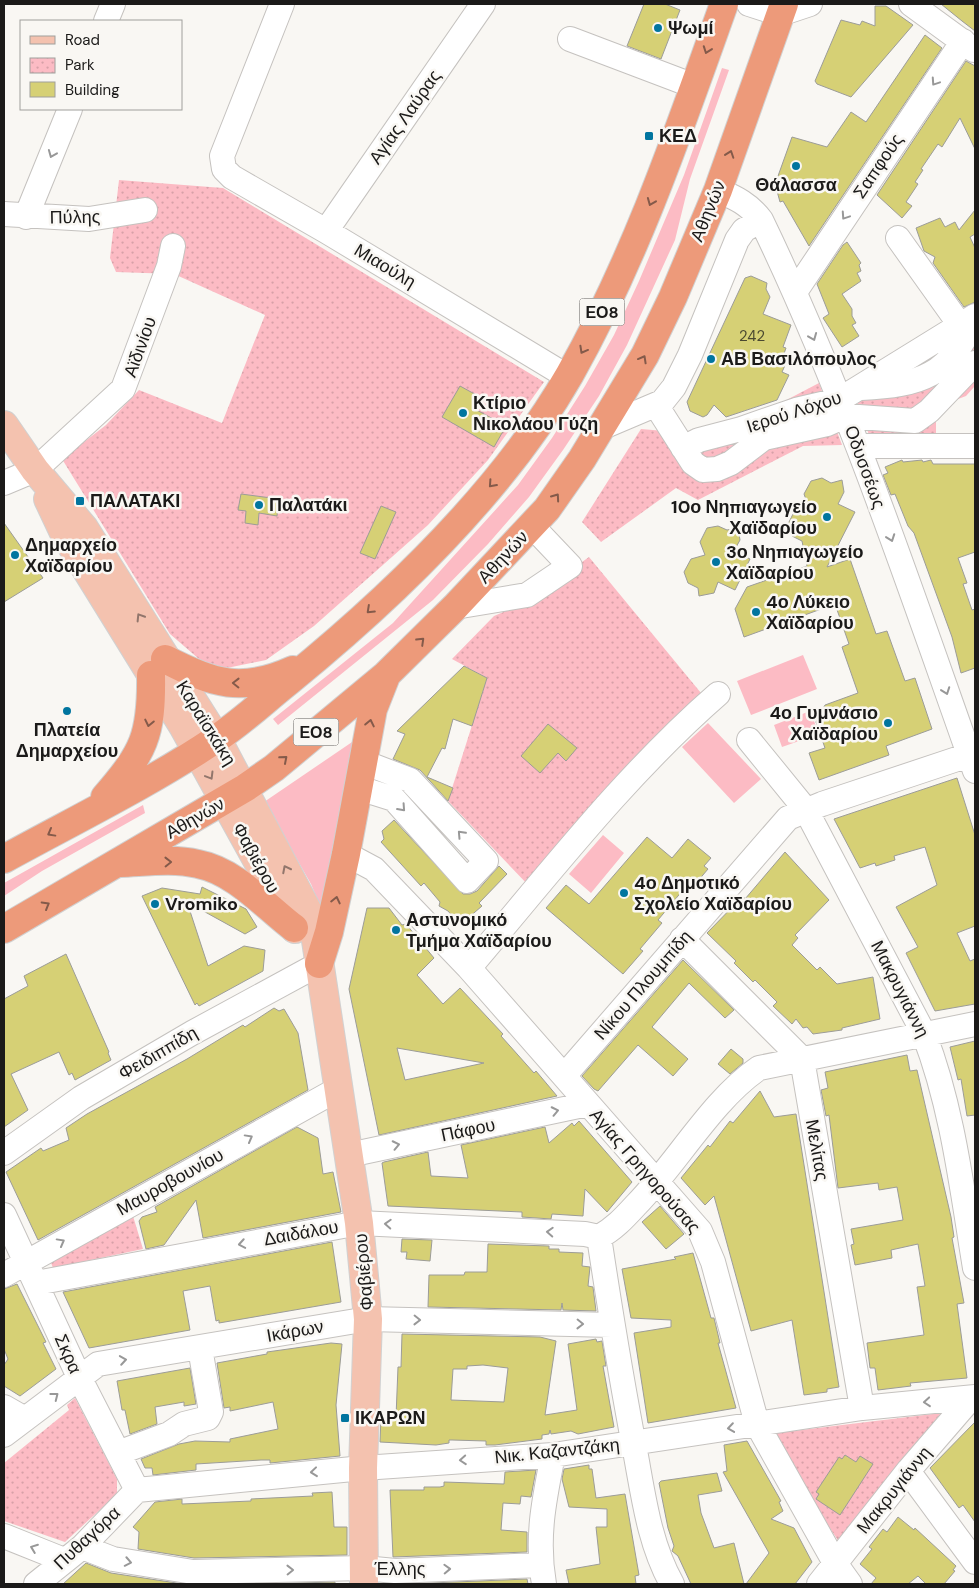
<svg xmlns="http://www.w3.org/2000/svg" width="979" height="1588" font-family="'DM Sans',sans-serif">
<defs>
<pattern id="park-dots" width="8" height="8" patternUnits="userSpaceOnUse" patternTransform="scale(1.25)"><rect width="8" height="8" fill="#fcbbc4"/><path d="M2 2h.1M6 6h.1" fill="none" stroke="#d7a0a8" stroke-width="1.8" stroke-linecap="round"/></pattern>
</defs>
<rect width="100%" height="100%" fill="#f9f7f3"/>
<path fill="#fcbbc4" d="M722 68 729 70 690 179 675 240 627 345 599 396 563 450 529 497 488 544 433 600 278 725 273 719 393 623 518 485 552 438 585 386 614 335 639 281 684 175Z
M803 655 817 689 751 715 737 681Z
M810 711 819 734 782 747 774 725Z
M708 723 761 779 734 803 682 747Z
M358 738 325 918 311 884 264 802Z
M143 805 145 813 42 871 4 896V883Z
M603 835 624 853 591 893 569 874Z"/>
<path fill="url(#park-dots)" d="M119 180 223 188 544 382 488 460 428 525 314 626 266 660 222 669 199 659 170 634 62 459 106 425 139 390 222 423 265 315 174 274 116 272 110 258Z
M975 333V386L966 396 953 401 936 416V436L869 435 855 395Z
M819 383 842 445 803 446 698 500 676 488 601 542 582 522 641 429 688 433 752 418Z
M589 557 701 693 530 887 448 801 487 678 452 659 494 616 527 602Z
M133 1216 143 1249 53 1268 50 1260Z
M75 1398 117 1479V1494L65 1542 4 1521V1463L69 1410 67 1405Z
M941 1413 839 1542 768 1434Z"/>
<path fill="#d6d075" stroke="#9c9c98" fill-rule="evenodd" d="M644 4H665L680 10 661 59 627 46Z
M941 4H975V31L962 21Z
M875 6H886L913 25 851 97 817 84 815 81 841 20 860 25 862 21 875 26Z
M925 35 942 48 809 246 783 201 780 202 777 191 773 190 792 137 827 147 851 112 866 122Z
M966 61 975 66V149L960 118 942 147 938 144 921 169 923 170 915 182 918 184 906 202 912 206 902 218 877 195Z
M975 210V234L970 237 975 248V302L964 307 933 263 935 257 924 251 916 228 940 218 945 227 955 222 959 230Z
M847 242 861 263 859 265 861 271 857 273 861 281 842 294 852 309V316L856 323 852 325 859 336 842 347 823 318 829 314 817 284 843 245Z
M751 276 767 283 766 289 770 297 763 314 791 325 783 347 786 348 782 359 787 361 782 372 789 375 777 400 726 417 714 405 707 415 703 417 690 411 687 402 745 278Z
M460 386 480 397 473 408 506 426 494 447 442 417Z
M902 460 903 462 922 460 923 462 931 460 933 464H975V552L958 558 967 583 963 584 972 610 975 609V668L961 673 952 637 914 533 908 526 895 494 891 495 883 475 888 473 885 467Z
M822 478 831 483 842 480 844 492 838 504 855 512 827 567 850 559 876 634 887 631 905 681 915 678 932 729 886 746 889 755 819 780 809 753 825 748 816 722 825 705 858 693 842 647 849 644 835 604 744 637 735 609 747 587 807 566 802 541 792 536 788 524 794 512 809 508 804 494 811 481Z
M241 494 279 499 277 516 259 513 258 525 245 523 246 511 238 510Z
M381 506 396 512 375 559 360 553Z
M4 523 43 578 4 602Z
M718 526 727 530 738 528 740 540 734 551 750 559 735 590 718 582 714 593 699 596 698 588 688 583 684 572 691 559 705 555 700 542 707 528Z
M464 666 487 678 472 726 453 719 445 749 442 748 427 777 453 788 448 801 420 770 393 759 405 734 397 731Z
M548 724 577 748 566 761 558 753 540 773 521 756Z
M957 778 975 835V926L957 933 970 961 975 959V1004L935 1011 906 953 918 947 896 907 937 885 925 847 894 856 895 860 876 866 875 863 860 868 834 819Z
M394 820 463 894H470L477 891 499 866 507 874 479 903 482 906 460 925 448 911 439 906 440 902 424 883 421 886 381 842 384 839 382 831Z
M647 837 672 858 688 839 711 858 704 866 708 869 692 888 688 884 658 920 662 923 640 949 643 951 623 974 546 908 566 885 589 904Z
M785 852 829 900 795 935 798 938 792 945 817 970 820 967 837 984 873 977 880 1019 842 1028V1030L813 1034 807 1027 803 1028 796 1019 792 1024 773 1006 777 1002 755 980 753 982 734 963 736 961 707 933 743 896 745 899Z
M202 887 246 909 257 927 245 934 187 902 208 966 244 946 265 950 263 971 199 1006 197 1003 195 1005 142 896 162 888 200 894Z
M367 908H389L402 925 406 924 434 958 417 975 443 1004 460 988 503 1034 501 1036 534 1073 536 1071 557 1096 379 1135 349 989ZM397 1048 484 1063 405 1080Z
M66 954 109 1052 108 1053 111 1060 75 1080 72 1073 69 1075 59 1052 11 1074 28 1110 4 1127V999L28 986 24 976Z
M683 960 734 1010 725 1018 689 983 652 1027 688 1059 673 1076 638 1045 598 1091 594 1089 582 1076Z
M274 1008 279 1011 284 1009 298 1033 308 1090 38 1240 6 1172 41 1148 43 1151 69 1140 66 1128 87 1114 187 1059 243 1025 245 1027Z
M975 1041V1115L967 1116 961 1079 958 1080 950 1047Z
M731 1049 743 1059V1063L730 1074 718 1064Z
M907 1055 910 1071 917 1070 951 1217 954 1237 952 1238 964 1303 957 1304 967 1378 910 1383 911 1386 878 1390 875 1368H870L867 1343 924 1335 917 1287 925 1286 918 1244 891 1250 892 1258 855 1265 851 1245 854 1244 851 1229 903 1220 897 1187 879 1190 878 1183 838 1188 829 1115 826 1116 821 1090 828 1088 825 1072Z
M760 1091 774 1117 796 1114 839 1387 827 1389V1392L804 1395 792 1320 751 1331 714 1196 705 1205 681 1178 708 1145 710 1147 730 1121 733 1123Z
M579 1121 632 1182 607 1212 585 1189 583 1216 552 1214 551 1219 522 1217V1212L388 1206 382 1163 384 1162 428 1152 431 1176 468 1178 461 1145 545 1127 549 1143 572 1123 574 1126Z
M297 1127 318 1138 323 1174 333 1172 341 1212 203 1238 196 1200 164 1245 146 1249 139 1221 142 1217 157 1212 155 1207Z
M660 1206 684 1234 666 1249 642 1222Z
M402 1239 432 1240 430 1261 406 1259 407 1252H401Z
M332 1242 341 1302 219 1323V1320L216 1321 210 1286 183 1291 190 1330 89 1348 63 1292Z
M488 1244 549 1246V1249H559V1252L583 1253 582 1266 590 1267 588 1286 593 1287 596 1311 563 1310 562 1303 561 1310 428 1307 429 1275H464L465 1272H487Z
M693 1253 711 1318H714L720 1343H718L736 1408 648 1423 634 1333 671 1327V1320L631 1318 622 1269 676 1259 674 1257Z
M17 1284 46 1342 43 1343 56 1369 20 1396 4 1386V1365L8 1359 4 1349V1289Z
M402 1334 540 1337 556 1341 545 1415 577 1410 568 1344 596 1339 597 1342 602 1341 606 1366H603L614 1427 578 1434 571 1431 551 1434 550 1430 549 1434 542 1435V1439L495 1445H486V1441L452 1440H449V1443L436 1445 380 1442 381 1416 396 1417 398 1367H401ZM483 1365 508 1368 504 1402 451 1400 453 1369H467V1366Z
M331 1343 342 1344 336 1405 340 1456 270 1463V1460H261L196 1464V1470L153 1475 152 1468H145L141 1459 179 1444 195 1441 230 1442V1439L278 1429 273 1402 230 1411V1407L224 1408 217 1363 267 1354V1352Z
M190 1368 196 1404 184 1406V1402L155 1407 157 1424 130 1434 125 1410H122L117 1381Z
M975 1422V1522L963 1505 959 1508 930 1468Z
M747 1441 781 1501 779 1502 783 1511 771 1519 794 1528 812 1562 795 1584H746L769 1553 723 1472 727 1471 724 1445Z
M845 1455 856 1462 860 1456 873 1464 840 1515 816 1499 819 1494 816 1492 839 1457 842 1459Z
M589 1465V1469H592L596 1498 625 1494 639 1575 635 1576 636 1584H569L566 1570 600 1564 596 1527H607V1509L569 1507 562 1479 564 1469Z
M536 1470 531 1497 521 1496 520 1504 503 1503 501 1530 527 1532V1552L393 1557 390 1490H424V1487H440L444 1486V1482L504 1484 505 1472Z
M717 1473 722 1491 698 1495 701 1513 714 1548 734 1543 744 1584H691L678 1556 672 1551 674 1546 668 1528 659 1483 661 1481Z
M332 1492 334 1527H347V1555L194 1558 138 1549 139 1532 133 1527 155 1502 182 1499V1504L251 1501V1499L313 1496 312 1493Z
M898 1517 914 1530 915 1528 956 1566 953 1570 955 1571 944 1584H926L918 1576 908 1584H871L876 1578 860 1564 872 1549 869 1547 883 1529 887 1532Z
M86 1563 111 1573 183 1584H63Z
M527 1579 528 1584H407Z
M335 1582V1584H257Z"/>
<g fill="none" stroke-linecap="round" stroke-linejoin="round">
<g stroke="#c5c2bf" stroke-width="26">
<path id="minor" d="M282 4 222 156 224 169 232 177 326 231 568 377
M749 4 780 14 810 4
M911 4 974 50
M106 21 113 4
M570 39 694 86
M718 190C736 198 749 204 761 220 847 398 909 586 975 771
M4 214 89 219 145 210
M26 217 70 109
M326 231 483 4
M898 238 960 325
M795 292 963 41
M861 388C921 385 950 376 975 318
M656 405 693 463 703 470 717 469 731 463 764 438 827 424 845 416 915 421 929 411 975 363
M603 427 662 402 674 387 690 355 737 240 744 230 761 220
M858 446H975
M683 448 699 440 741 429 796 410 839 400 975 316
M4 483 35 470 123 389 169 266 173 246
M455 607 527 595 570 566 532 526
M749 740 806 810 924 1034C953 1109 962 1190 975 1268
M359 788 394 799 467 881 486 861 410 780 363 762
M346 854 374 869 469 968 700 1231 713 1262 757 1424 835 1563 850 1584
M682 939 802 1059 862 1408
M469 968C549 874 625 775 718 694
M564 1076 788 818 822 804 975 753
M4 1153 81 1098 192 1033 319 964
M349 1155 588 1104
M4 1215 79 1377 137 1490
M599 1237C614 1229 624 1218 636 1205 677 1163 712 1100 759 1068L975 1024
M599 1237C610 1310 622 1383 636 1456 644 1500 650 1545 672 1584
M4 1275 338 1089
M36 1283 359 1223 585 1234 599 1237
M4 1407 25 1419
M4 1435 98 1364 368 1319 612 1325
M118 1453 169 1434 184 1424 208 1418 211 1412 200 1348
M908 1471 975 1562
M137 1490 363 1468 553 1455 862 1408 975 1397
M4 1536 64 1560
M82 1547 113 1559 193 1572 364 1568 395 1571 541 1565
M36 1584 82 1547 137 1490
M544 1584C536 1538 544 1500 553 1455
M819 1584 908 1471 971 1398"/>
</g>
<g stroke="#d1d1d1" stroke-width="30">
<path id="major" d="M4 425 35 470 84 528 217 739 313 921 359 1223 368 1319 363 1468 364 1584
M48 499 65 535 183 726 295 929"/>
</g>
<g stroke="#d1d1d1" stroke-width="30">
<path id="highway" d="M165 659C213 684 242 693 293 670
M105 797C144 752 152 735 151 675
M4 859C75 820 149 784 216 739 242 722 265 700 289 681 392 597 504 490 570 374 636 257 679 130 724 4
M120 863C146 862 173 858 198 864 235 871 265 906 294 928
M4 929 245 788 274 768 386 675 455 607 547 509 582 459 645 355 673 297 718 190 784 4
M319 964 329 932 346 854 373 709 386 676"/>
</g>
<use href="#minor" stroke="#fff" stroke-width="24"/>
<use href="#major" stroke="#f4c2af" stroke-width="28"/>
<use href="#highway" stroke="#ed9a7a" stroke-width="28"/>
</g>
<defs><path id="oneway-chevron" d="M-2-3.5L2.5 0L-2 3.5" fill="none" stroke-width="1.6" stroke-linecap="round" stroke-linejoin="round" transform="scale(1.25)"/></defs>
<g stroke="#845a4a">
<use href="#oneway-chevron" transform="translate(707 50) rotate(110)"/>
<use href="#oneway-chevron" transform="translate(730 154) rotate(-71)"/>
<use href="#oneway-chevron" transform="translate(651 202) rotate(112)"/>
<use href="#oneway-chevron" transform="translate(583 350) rotate(119)"/>
<use href="#oneway-chevron" transform="translate(643 359) rotate(-61)"/>
<use href="#oneway-chevron" transform="translate(492 484) rotate(132)"/>
<use href="#oneway-chevron" transform="translate(556 497) rotate(-55)"/>
<use href="#oneway-chevron" transform="translate(370 610) rotate(137)"/>
<use href="#oneway-chevron" transform="translate(421 641) rotate(-44)"/>
<use href="#oneway-chevron" transform="translate(236 683) rotate(-179)"/>
<use href="#oneway-chevron" transform="translate(149 723) rotate(102)"/>
<use href="#oneway-chevron" transform="translate(370 723) rotate(-78)"/>
<use href="#oneway-chevron" transform="translate(284 759) rotate(-41)"/>
<use href="#oneway-chevron" transform="translate(51 833) rotate(151)"/>
<use href="#oneway-chevron" transform="translate(168 862) rotate(-1)"/>
<use href="#oneway-chevron" transform="translate(336 900) rotate(-77)"/>
<use href="#oneway-chevron" transform="translate(46 905) rotate(-30)"/>
</g>
<g stroke="#989898">
<use href="#oneway-chevron" transform="translate(935 82) rotate(124)"/>
<use href="#oneway-chevron" transform="translate(52 154) rotate(112)"/>
<use href="#oneway-chevron" transform="translate(845 216) rotate(124)"/>
<use href="#oneway-chevron" transform="translate(813 337) rotate(68)"/>
<use href="#oneway-chevron" transform="translate(891 538) rotate(70)"/>
<use href="#oneway-chevron" transform="translate(946 691) rotate(70)"/>
<use href="#oneway-chevron" transform="translate(402 808) rotate(48)"/>
<use href="#oneway-chevron" transform="translate(461 834) rotate(-133)"/>
<use href="#oneway-chevron" transform="translate(555 1111) rotate(-12)"/>
<use href="#oneway-chevron" transform="translate(249 1138) rotate(-29)"/>
<use href="#oneway-chevron" transform="translate(396 1145) rotate(-12)"/>
<use href="#oneway-chevron" transform="translate(388 1224) rotate(-177)"/>
<use href="#oneway-chevron" transform="translate(550 1232) rotate(-177)"/>
<use href="#oneway-chevron" transform="translate(61 1242) rotate(-29)"/>
<use href="#oneway-chevron" transform="translate(242 1244) rotate(170)"/>
<use href="#oneway-chevron" transform="translate(417 1320) rotate(1)"/>
<use href="#oneway-chevron" transform="translate(580 1324) rotate(1)"/>
<use href="#oneway-chevron" transform="translate(123 1360) rotate(-9)"/>
<use href="#oneway-chevron" transform="translate(55 1396) rotate(-38)"/>
<use href="#oneway-chevron" transform="translate(927 1402) rotate(175)"/>
<use href="#oneway-chevron" transform="translate(731 1428) rotate(172)"/>
<use href="#oneway-chevron" transform="translate(463 1460) rotate(176)"/>
<use href="#oneway-chevron" transform="translate(314 1472) rotate(174)"/>
<use href="#oneway-chevron" transform="translate(34 1548) rotate(-159)"/>
<use href="#oneway-chevron" transform="translate(128 1562) rotate(11)"/>
<use href="#oneway-chevron" transform="translate(447 1569) rotate(-2)"/>
<use href="#oneway-chevron" transform="translate(290 1570) rotate(-1)"/>
</g>
<g stroke="#92766c">
<use href="#oneway-chevron" transform="translate(140 617) rotate(-122)"/>
<use href="#oneway-chevron" transform="translate(210 776) rotate(59)"/>
<use href="#oneway-chevron" transform="translate(286 869) rotate(-117)"/>
</g>
<g fill="#01759f" stroke="#f9f7f3" stroke-width="2">
<circle cx="658" cy="28" r="5"/>
<rect x="644" y="131" width="10" height="10" rx="2.5"/>
<circle cx="796" cy="166" r="5"/>
<circle cx="711" cy="359" r="5"/>
<circle cx="463" cy="413" r="5"/>
<rect x="75" y="496" width="10" height="10" rx="2.5"/>
<circle cx="259" cy="505" r="5"/>
<circle cx="827" cy="517" r="5"/>
<circle cx="15" cy="555" r="5"/>
<circle cx="716" cy="562" r="5"/>
<circle cx="756" cy="612" r="5"/>
<circle cx="67" cy="711" r="5"/>
<circle cx="888" cy="723" r="5"/>
<circle cx="624" cy="893" r="5"/>
<circle cx="155" cy="904" r="5"/>
<circle cx="396" cy="930" r="5"/>
<rect x="340" y="1413" width="10" height="10" rx="2.5"/>
</g>
<g text-anchor="middle" stroke-width="5" stroke-linejoin="round" paint-order="stroke">
<g font-size="15" fill="#4a4830">
<text x="752" y="341">242</text>
</g>
<g fill="#f9f7f3" stroke="#5e5c5a" stroke-width="1">
<rect x="579.5" y="298.5" width="45" height="27" rx="4"/>
<rect x="293.5" y="718.5" width="45" height="27" rx="4"/>
</g>
<g font-size="16" font-weight="bold" fill="#1b1a19">
<text x="602" y="318">ΕΟ8</text>
<text x="316" y="738">ΕΟ8</text>
</g>
<g font-size="18" font-weight="bold" fill="#1b1a19" stroke="#f9f7f3" text-anchor="start">
<text x="668" y="34">Ψωμί</text>
<text x="659" y="142">ΚΕΔ</text>
<text x="796" y="191" text-anchor="middle">Θάλασσα</text>
<text x="721" y="365">ΑΒ Βασιλόπουλος</text>
<text x="473" y="409">Κτίριο<tspan x="473" dy="21">Νικολάου Γύζη</tspan></text>
<text x="90" y="507">ΠΑΛΑΤΑΚΙ</text>
<text x="269" y="511">Παλατάκι</text>
<text x="817" y="513" text-anchor="end">10ο Νηπιαγωγείο<tspan x="817" dy="21">Χαϊδαρίου</tspan></text>
<text x="25" y="551">Δημαρχείο<tspan x="25" dy="21">Χαϊδαρίου</tspan></text>
<text x="726" y="558">3ο Νηπιαγωγείο<tspan x="726" dy="21">Χαϊδαρίου</tspan></text>
<text x="766" y="608">4ο Λύκειο<tspan x="766" dy="21">Χαϊδαρίου</tspan></text>
<text x="878" y="719" text-anchor="end">4ο Γυμνάσιο<tspan x="878" dy="21">Χαϊδαρίου</tspan></text>
<text x="67" y="736" text-anchor="middle">Πλατεία<tspan x="67" dy="21">Δημαρχείου</tspan></text>
<text x="634" y="889">4ο Δημοτικό<tspan x="634" dy="21">Σχολείο Χαϊδαρίου</tspan></text>
<text x="165" y="910">Vromiko</text>
<text x="406" y="926">Αστυνομικό<tspan x="406" dy="21">Τμήμα Χαϊδαρίου</tspan></text>
<text x="355" y="1424">ΙΚΑΡΩΝ</text>
</g>
<g font-size="18" fill="#1b1a19" stroke="#f9f7f3">
<text transform="translate(405 117) rotate(-55)" y="6">Αγίας Λαύρας</text>
<text transform="translate(878 166) rotate(-56)" y="6">Σαπφούς</text>
<text transform="translate(708 211) rotate(-68)" y="6">Αθηνών</text>
<text transform="translate(75 217) rotate(-1)" y="6">Πύλης</text>
<text transform="translate(385 266) rotate(31)" y="6">Μιαούλη</text>
<text transform="translate(140 347) rotate(-70)" y="6">Αϊδινίου</text>
<text transform="translate(794 412) rotate(-18)" y="6">Ιερού Λόχου</text>
<text transform="translate(865 467) rotate(70)" y="6">Οδυσσέως</text>
<text transform="translate(503 557) rotate(-47)" y="6">Αθηνών</text>
<text transform="translate(206 723) rotate(58)" y="6">Καραϊσκάκη</text>
<text transform="translate(195 818) rotate(-30)" y="6">Αθηνών</text>
<text transform="translate(256 858) rotate(61)" y="6">Φαβιέρου</text>
<text transform="translate(643 985) rotate(-49)" y="6">Νίκου Πλουμπίδη</text>
<text transform="translate(900 989) rotate(63)" y="6">Μακρυγιάννη</text>
<text transform="translate(158 1053) rotate(-30)" y="6">Φειδιππίδη</text>
<text transform="translate(468 1130) rotate(-12)" y="6">Πάφου</text>
<text transform="translate(817 1150) rotate(80)" y="6">Μελίτας</text>
<text transform="translate(645 1171) rotate(49)" y="6">Αγίας Γρηγορούσας</text>
<text transform="translate(170 1182) rotate(-29)" y="6">Μαυροβουνίου</text>
<text transform="translate(301 1233) rotate(-10)" y="6">Δαιδάλου</text>
<text transform="translate(364 1272) rotate(-95)" y="6">Φαβιέρου</text>
<text transform="translate(295 1331) rotate(-10)" y="6">Ικάρων</text>
<text transform="translate(68 1354) rotate(66)" y="6">Σκρα</text>
<text transform="translate(557 1451) rotate(-6)" y="6">Νικ. Καζαντζάκη</text>
<text transform="translate(894 1490) rotate(-51)" y="6">Μακρυγιάννη</text>
<text transform="translate(87 1538) rotate(-43)" y="6">Πυθαγόρα</text>
<text x="400" y="1575">Έλλης</text>
</g>
</g>
<rect width="979" height="1588" fill="none" stroke="#1b1a19" stroke-width="10"/>
<rect x="20" y="20" width="162" height="90" fill="#f9f7f3" stroke="#a09f9c"/>
<rect x="30" y="36" width="25" height="8" fill="#f4c2af" stroke="#a09f9c"/>
<text x="65" y="45" font-size="15" fill="#1b1a19">Road</text>
<rect x="30" y="58" width="25" height="15" fill="url(#park-dots)" stroke="#a09f9c"/>
<text x="65" y="70" font-size="15" fill="#1b1a19">Park</text>
<rect x="30" y="82" width="25" height="15" fill="#d6d075" stroke="#a09f9c"/>
<text x="65" y="95" font-size="15" fill="#1b1a19">Building</text>
</svg>
